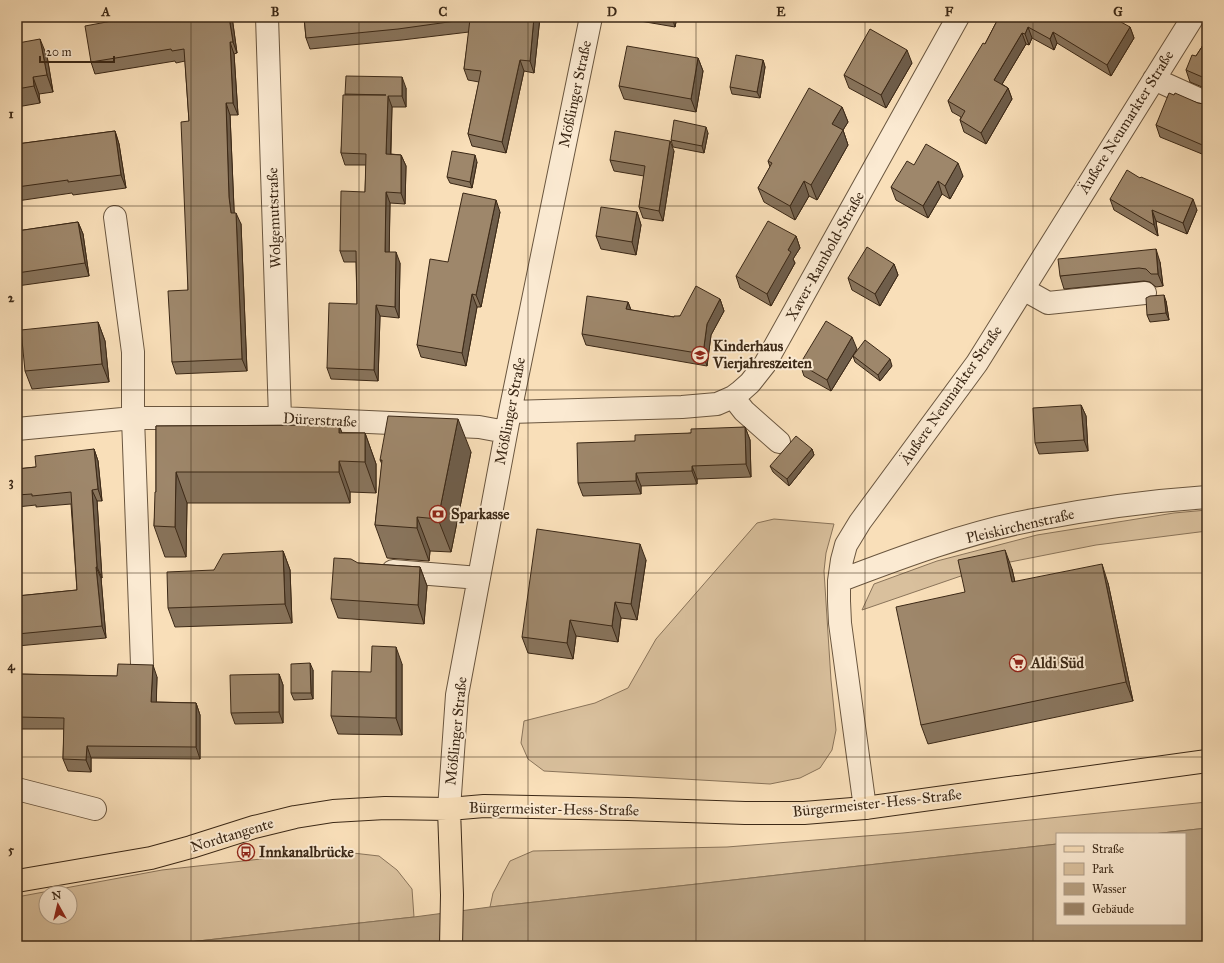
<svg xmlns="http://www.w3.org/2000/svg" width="1224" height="963" font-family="'IM FELL Great Primer',serif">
<rect width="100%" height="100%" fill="#f9dfb9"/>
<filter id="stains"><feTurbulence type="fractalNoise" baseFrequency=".005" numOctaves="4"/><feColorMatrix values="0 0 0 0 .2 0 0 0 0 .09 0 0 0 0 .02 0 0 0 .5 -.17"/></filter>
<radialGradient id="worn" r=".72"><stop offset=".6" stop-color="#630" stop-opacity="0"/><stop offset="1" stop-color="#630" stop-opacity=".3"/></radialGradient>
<path fill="#d9c09d" stroke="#8a745a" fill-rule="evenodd" d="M1207 510V531L1096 545 990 566 862 610 874 584 937 561 1037 535 1174 513Z
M774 519 834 524 826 553 824 571 831 680 836 730 832 750 820 768 800 778 770 784 544 771 528 759 521 743 524 721 595 703 628 688 656 639 757 523Z
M1207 802V828L1153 834H1057V844L490 907 493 893 510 861 533 851 727 847 903 833Z
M344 852 379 856 397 870 412 889 414 917 153 946H17V897L162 870 315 853ZM46 893H70V917H46Z"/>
<path fill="#b8a182" stroke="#867157" d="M1207 828V946H153L414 917 490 907 1057 844V924H1185V834H1153Z"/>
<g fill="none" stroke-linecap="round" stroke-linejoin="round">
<g stroke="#6a563f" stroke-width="24">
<path id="minor" d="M267 17 280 418
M1154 79 1207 103
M115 217 133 352V418L142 664
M1023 289 1048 303 1145 293
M733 397 744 411 779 442
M510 412 682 407 717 404 733 397 741 391 750 383 765 364 958 17
M17 429 133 418H280L479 427 506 432
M393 571 479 578
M839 581C902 557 966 533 1033 520 1090 509 1149 501 1207 497
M17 789 95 809
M865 808 840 623 839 601V581L842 560 846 545 860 522 977 363 1193 17
M449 809 457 695 510 412 591 17"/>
</g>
<g stroke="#3b2816" stroke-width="24">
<path id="major" d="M449 809 452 895 451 946
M17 881 151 858 191 847 254 827 295 817 333 811 385 808 449 809 484 806 628 809 745 813H804L865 808 1207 761"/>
</g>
<use href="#minor" stroke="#fbead2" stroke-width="22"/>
<use href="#major" stroke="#f9dfb9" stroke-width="22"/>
</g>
<path fill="#88745c" stroke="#3b2816" d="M232 17 237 53 234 54 238 115H230L234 209V213L241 224 247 371 176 374 172 362 188 290 189 121 185 61 176 63 175 61 95 74 91 62 128 18 129 20Z
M304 17H540L534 73 524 71 506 153 472 146 468 134 479 82 468 80 464 69 469 32 402 40 310 49 306 38Z
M639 17H677L675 27 640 21Z
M999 17 1130 27 1134 38 1111 76 1057 43 1054 50 1032 38 1029 45 1026 44 1002 84 1008 88 1012 99 986 144 964 132 960 120 961 117 952 112 948 101 985 44Z
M1207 39V89L1190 82 1186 70 1196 56Z
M17 52 47 56 53 92 39 94 40 103 17 107Z
M698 58 703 71 696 112 624 99 619 86Z
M763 60 765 67 760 98 732 94 730 87Z
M912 63 886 108 849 88 844 75Z
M406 88V107H392L391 154 401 155 406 166 405 204 390 203 389 252 400 263 399 318 380 316 378 381 331 379 327 368 357 304 356 262H344L340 251 365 192 366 165H345L341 153 345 94Z
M1174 95 1198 103 1204 104 1207 103V156L1160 137 1156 125Z
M842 107 848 122 843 130 848 145 817 200 809 196 795 220 764 202 758 188 770 167 768 161Z
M115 131 119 144 126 188 73 195 72 193 17 201V144Z
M708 133 704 153 673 147 671 140Z
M674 151 663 221 643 218 639 207 644 176 614 171 610 160Z
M477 162 472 188 450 183 447 177Z
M914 165 963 176 950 199 942 194 928 218 896 200 891 187Z
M1140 178 1197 210 1187 234 1156 221 1158 236 1114 210 1110 199Z
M500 212 481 307H477L466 366 421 357 417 345 448 262Z
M637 212 641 225 636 255 601 249 596 236Z
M78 222 83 234 89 276 17 286V231Z
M796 236 800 248 793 259 795 263 771 306 740 288 736 276Z
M1160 262 1163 286 1156 287 1150 282 1144 281 1064 289 1060 276Z
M894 264 898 275 880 306 852 290 848 278Z
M720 299 724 311 711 335 707 366 586 345 582 334 628 302 631 310 674 317 680 316Z
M1166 301 1169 320 1150 322 1147 315Z
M98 322 105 341 109 382 32 389 25 371Z
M857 349 831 391 804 376 800 364Z
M853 356 892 366 880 381 855 362Z
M1081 405 1086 416 1088 451 1039 454 1035 443Z
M339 425 342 433H365L376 464V493L350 492V503H187L186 557H165L154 526 156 492V426Z
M745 427 750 440 751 477 697 479V484L641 486V494L583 496 578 483 635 441 691 433Z
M94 449 98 461 102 501H97L102 578H101L106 638 17 646V596L77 590 71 504 36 507V505L17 507V469L36 467Z
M812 449 814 455 789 486 773 472 770 466Z
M471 452 451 552 430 551 429 561 387 558 375 525 382 464 380 460Z
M283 551 290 570 292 623 175 627 168 608 214 570Z
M646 560 637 620 621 618 618 642 576 636 573 659 528 653 522 637Z
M358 563 420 567 427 586 424 624 338 618 331 599Z
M1012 569 1015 582 1108 583 1133 701 928 744 921 725 965 592Z
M402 664V735L338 734 331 716 371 672Z
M313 670V699L294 700 291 693Z
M17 674 157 677 156 702 196 703 200 715V759L91 758V772L68 771 63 759 64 729H20L19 759H17Z
M279 674 283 685V723L235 724 231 713Z"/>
<path fill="#6f5e4b" stroke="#3b2816" d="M229 17H232L237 53 233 42Z
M534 17H540L534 73 530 61Z
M672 17H677L675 27Z
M1028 27 1032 38 1029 45 1025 34Z
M1130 27 1134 38 1111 76 1107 65Z
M1053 32 1057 43 1054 50 1050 39Z
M1022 33 1026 44 998 91 994 80Z
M40 39 47 56 53 92 47 75Z
M230 42 234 54 238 115 233 103Z
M907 50 912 63 886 108 881 95Z
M698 58 703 71 696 112 691 99Z
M520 60 524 71 506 153 502 142Z
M763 60 765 67 760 98 757 92Z
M33 77 39 94 40 103 34 86Z
M402 77 406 88V107L402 96Z
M1008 88 1012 99 986 144 981 133Z
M388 96 392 107 390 165 386 154Z
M226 103 230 115 234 209 235 225 231 213 229 197Z
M842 107 848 122 843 130 848 145 817 200 811 185 832 124Z
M706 127 708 133 704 153 702 146Z
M115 131 119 144 126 188 121 175Z
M670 141 674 151 663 221 659 211Z
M401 155 406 166 405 204 401 193Z
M475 155 477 162 472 188 470 182Z
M958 163 963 176 950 199 945 186Z
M804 181 809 196 795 220 790 206Z
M938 181 942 194 928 218 923 206Z
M386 192 390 203 389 263 385 252Z
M1193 199 1197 210 1187 234 1183 223Z
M496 200 500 212 481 307 476 295Z
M1152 210 1156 221 1158 236 1154 225Z
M637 212 641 225 636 255 632 242Z
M236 213 241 224 247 371 242 359Z
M78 222 83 234 89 276 85 263Z
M796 236 800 248 793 259 795 263 771 306 767 294 788 250Z
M1156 249 1160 262 1163 286 1158 274Z
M396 252 400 263 399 318 395 307Z
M894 264 898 275 880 306 875 294Z
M472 294 477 307 466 366 462 353Z
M1164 295 1166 301 1169 320 1166 313Z
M720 299 724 311 711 335 707 366 703 354 707 324Z
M628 302 632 313 626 309Z
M376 305 380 316 378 381 374 370Z
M98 322 105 341 109 382 102 364Z
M852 337 857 349 831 391 827 380Z
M890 359 892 366 880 381 878 375Z
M1081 405 1086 416 1088 451 1084 440Z
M458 419 471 452 451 552 438 519Z
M339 425 350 456 339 433Z
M745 427 750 440 751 477 746 464Z
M365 433 376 464V493L365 462Z
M94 449 98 461 102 501 98 489Z
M812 449 814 455 789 486 787 479Z
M339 461 350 492V503L339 472Z
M692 466 697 479V484L692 471Z
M176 472 187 503 186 557 175 527Z
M636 473 641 486V494L636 481Z
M92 490 97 501 102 578 97 567Z
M417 517 430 551 429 561 417 528Z
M640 544 646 560 637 620 631 604Z
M1005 550 1012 569 1019 601 1012 582Z
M283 551 290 570 292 623 285 604Z
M1102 564 1108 583 1133 701 1126 682Z
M96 567 101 578 106 638 102 626Z
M420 567 427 586 424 624 418 605Z
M615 602 621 618 618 642 612 626Z
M570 620 576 636 573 659 567 643Z
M396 647 402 664V735L396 718Z
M310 663 313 670V699L311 693Z
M153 665 157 677 156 714 151 702Z
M279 674 283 685V723L279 712Z
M196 703 200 715V759L196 747Z
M17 720 20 729 19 759 17 753Z
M87 746 91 758V772L86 760Z"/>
<path fill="#9e876b" stroke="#3b2816" d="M156 17H229L233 42H230L233 103H226L229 197 231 213H236L242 359 172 362 168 291 188 290 181 122 189 121 184 49 172 51 171 49 91 62 85 26 128 18 129 21Z
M304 17H534L530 61 520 60 502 142 468 134 481 71 464 69 470 19 398 29 306 38Z
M999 17H1112L1130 27 1107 65 1053 32 1050 39 1028 27 1025 34 1022 33 994 80 1008 88 981 133 960 120 965 111 948 101 983 43 985 44Z
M870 29 907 50 881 95 844 75Z
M40 39 47 75 33 77 34 86 17 89V52L20 51 18 43Z
M1207 39V79L1186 70 1192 55 1196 56Z
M627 46 698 58 691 99 619 86Z
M736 55 763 60 757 92 730 87Z
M346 76 402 77V96H388L386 154 401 155V193L386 192 385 252H396L395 307 376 305 374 370 327 368 329 303 357 304 356 251H340L341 191 365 192 366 154 341 153 343 95H386L345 94Z
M809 88 842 107 832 124 843 130 811 185 804 181 790 206 758 188 772 163 768 161Z
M1169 93 1174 95 1175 93 1198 103 1204 104 1207 103V147L1156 125Z
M674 120 706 127 702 146 671 140Z
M115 131 121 175 68 182V180L17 187V144Z
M615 131 670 141 659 211 639 207 645 166 610 160Z
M926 144 958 163 945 186 938 181 923 206 891 187 907 161 914 165Z
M452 151 475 155 470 182 447 177Z
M1127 170 1140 178 1141 177 1193 199 1183 223 1152 210 1154 225 1110 199Z
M463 193 496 200 476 295 472 294 462 353 417 345 430 259 448 262Z
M601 207 637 212 632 242 596 236Z
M768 221 796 236 788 250 791 252 767 294 736 276Z
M78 222 85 263 17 273V231Z
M867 247 894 264 875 294 848 278Z
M1156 249 1158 274H1151L1146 269 1139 268 1060 276 1058 259Z
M696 286 720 299 707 324 703 354 582 334 587 296 628 302 626 309 674 317V316H680Z
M1164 295 1166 313 1147 315 1146 298 1150 296Z
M826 321 852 337 827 380 800 364Z
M98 322 102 364 25 371 21 330Z
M865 340 890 359 878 375 853 356Z
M1081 405 1084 440 1035 443 1033 408Z
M388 416 458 419 438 519 417 517V528L375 525 382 460H380Z
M339 425V433H365V462L339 461V472H176L175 527 154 526 155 492H156V426Z
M745 427 746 464 692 466V471L636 473V481L578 483 577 443 635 441V435L691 433V429Z
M796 436 812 449 787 479 770 466Z
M94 449 98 489 92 490 97 567H96L102 626 17 634V596L77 590 71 492 32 496V494L17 495V469L36 467 35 456Z
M537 529 640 544 631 604 615 602 612 626 570 620 567 643 522 637Z
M1005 550 1012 582 1102 564 1126 682 921 725 896 607 965 592 958 560Z
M283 551 285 604 168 608 167 572 214 570 223 554Z
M334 558 351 559 358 563 420 567 418 605 331 599Z
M372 646 396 647V718L331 716 332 671 371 672Z
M310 663 311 693H291V664Z
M118 664 153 665 151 702 196 703V747L87 746 86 760 63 759 64 718 17 717V674L117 676Z
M279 674V712L231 713 230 675Z"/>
<path fill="none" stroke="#3b2816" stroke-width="1" stroke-opacity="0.55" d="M191 17V946M359 17V946M528 17V946M696 17V946M865 17V946M1033 17V946M17 206H1207M17 390H1207M17 573H1207M17 757H1207"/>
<defs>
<g id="school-ring" transform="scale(0.9)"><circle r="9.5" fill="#fbead2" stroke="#8f2418" stroke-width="1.5"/><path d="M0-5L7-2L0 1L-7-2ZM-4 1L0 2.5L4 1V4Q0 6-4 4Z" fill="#8f2418"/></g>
<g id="bank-ring" transform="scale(0.9)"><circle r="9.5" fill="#fbead2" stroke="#8f2418" stroke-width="1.5"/><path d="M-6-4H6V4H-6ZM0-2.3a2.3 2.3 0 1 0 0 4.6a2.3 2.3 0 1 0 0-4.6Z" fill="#8f2418"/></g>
<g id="supermarket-ring" transform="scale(0.9)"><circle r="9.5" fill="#fbead2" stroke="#8f2418" stroke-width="1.5"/><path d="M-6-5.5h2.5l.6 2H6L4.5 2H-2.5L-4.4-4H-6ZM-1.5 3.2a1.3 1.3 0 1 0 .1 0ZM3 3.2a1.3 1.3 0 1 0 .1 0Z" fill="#8f2418"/></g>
<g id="bus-ring" transform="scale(0.9)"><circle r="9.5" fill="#fbead2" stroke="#8f2418" stroke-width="1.5"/><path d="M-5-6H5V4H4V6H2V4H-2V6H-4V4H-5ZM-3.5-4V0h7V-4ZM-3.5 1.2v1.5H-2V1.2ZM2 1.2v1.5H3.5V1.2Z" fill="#8f2418"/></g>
</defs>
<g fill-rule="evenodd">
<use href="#school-ring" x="700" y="355"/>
<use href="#bank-ring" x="438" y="514"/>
<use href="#supermarket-ring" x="1018" y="663"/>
<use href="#bus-ring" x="246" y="852"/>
</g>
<g text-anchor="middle" stroke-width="4" stroke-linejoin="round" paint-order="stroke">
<g font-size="15" fill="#3b2816" stroke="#fbead2">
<text transform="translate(575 94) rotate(-78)" y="5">Mößlinger Straße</text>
<text transform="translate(1126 122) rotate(-58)" y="5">Äußere Neumarkter Straße</text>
<text transform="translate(274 218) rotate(-92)" y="5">Wolgemutstraße</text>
<text transform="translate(825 256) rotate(-61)" y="5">Xaver-Rambold-Straße</text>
<text transform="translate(951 395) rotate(-55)" y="5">Äußere Neumarkter Straße</text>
<text transform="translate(510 411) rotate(-79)" y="5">Mößlinger Straße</text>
<text transform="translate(320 420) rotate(3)" y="5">Dürerstraße</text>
<text transform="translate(1020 526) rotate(-13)" y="5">Pleiskirchenstraße</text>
<text transform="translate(456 731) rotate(-84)" y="5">Mößlinger Straße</text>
<text transform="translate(877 803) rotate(-6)" y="5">Bürgermeister-Hess-Straße</text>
<text transform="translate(554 809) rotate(1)" y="5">Bürgermeister-Hess-Straße</text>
<text transform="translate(232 835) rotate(-17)" y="5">Nordtangente</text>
</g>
<g font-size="15" font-weight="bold" fill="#3b2816" stroke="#fbead2" text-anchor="start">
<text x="713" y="351">Kinderhaus<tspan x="713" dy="17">Vierjahreszeiten</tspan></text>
<text x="451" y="519">Sparkasse</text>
<text x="1031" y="668">Aldi Süd</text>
<text x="259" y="857">Innkanalbrücke</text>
</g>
</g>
<rect width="1224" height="963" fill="none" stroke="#f9dfb9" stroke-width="44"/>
<rect x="1056" y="833" width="130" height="92" fill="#fbead2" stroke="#ae9c87"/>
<rect x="1064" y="846" width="20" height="6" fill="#f9dfb9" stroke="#ae9c87"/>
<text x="1092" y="853" font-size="12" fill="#3b2816">Straße</text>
<rect x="1064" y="863" width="20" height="12" fill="#d9c09d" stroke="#ae9c87"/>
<text x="1092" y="873" font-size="12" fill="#3b2816">Park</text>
<rect x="1064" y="883" width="20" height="12" fill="#b8a182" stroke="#ae9c87"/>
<text x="1092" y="893" font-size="12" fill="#3b2816">Wasser</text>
<rect x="1064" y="903" width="20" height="12" fill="#9e876b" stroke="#ae9c87"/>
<text x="1092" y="913" font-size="12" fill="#3b2816">Gebäude</text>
<g transform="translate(58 905) rotate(352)"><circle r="19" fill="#fbead2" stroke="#ae9c87"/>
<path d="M0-3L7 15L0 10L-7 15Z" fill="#8f2418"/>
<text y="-6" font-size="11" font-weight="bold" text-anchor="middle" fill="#3b2816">N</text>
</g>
<path d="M40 56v6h74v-6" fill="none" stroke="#3b2816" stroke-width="2"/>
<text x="46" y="56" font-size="12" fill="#3b2816" stroke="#fbead2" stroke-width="3" paint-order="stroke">20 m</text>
<rect x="22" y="22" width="1180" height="919" fill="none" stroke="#3b2816" stroke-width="1.5"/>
<g font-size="13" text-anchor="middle" font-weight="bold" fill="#3b2816">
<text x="106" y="16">A</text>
<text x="275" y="16">B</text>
<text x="443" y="16">C</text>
<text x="612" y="16">D</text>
<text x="781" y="16">E</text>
<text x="949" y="16">F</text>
<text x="1118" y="16">G</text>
<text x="11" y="118">1</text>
<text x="11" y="302">2</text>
<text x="11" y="486">3</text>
<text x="11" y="670">4</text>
<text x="11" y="854">5</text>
</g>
<rect width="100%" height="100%" filter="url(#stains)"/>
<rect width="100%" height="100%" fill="url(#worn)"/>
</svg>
